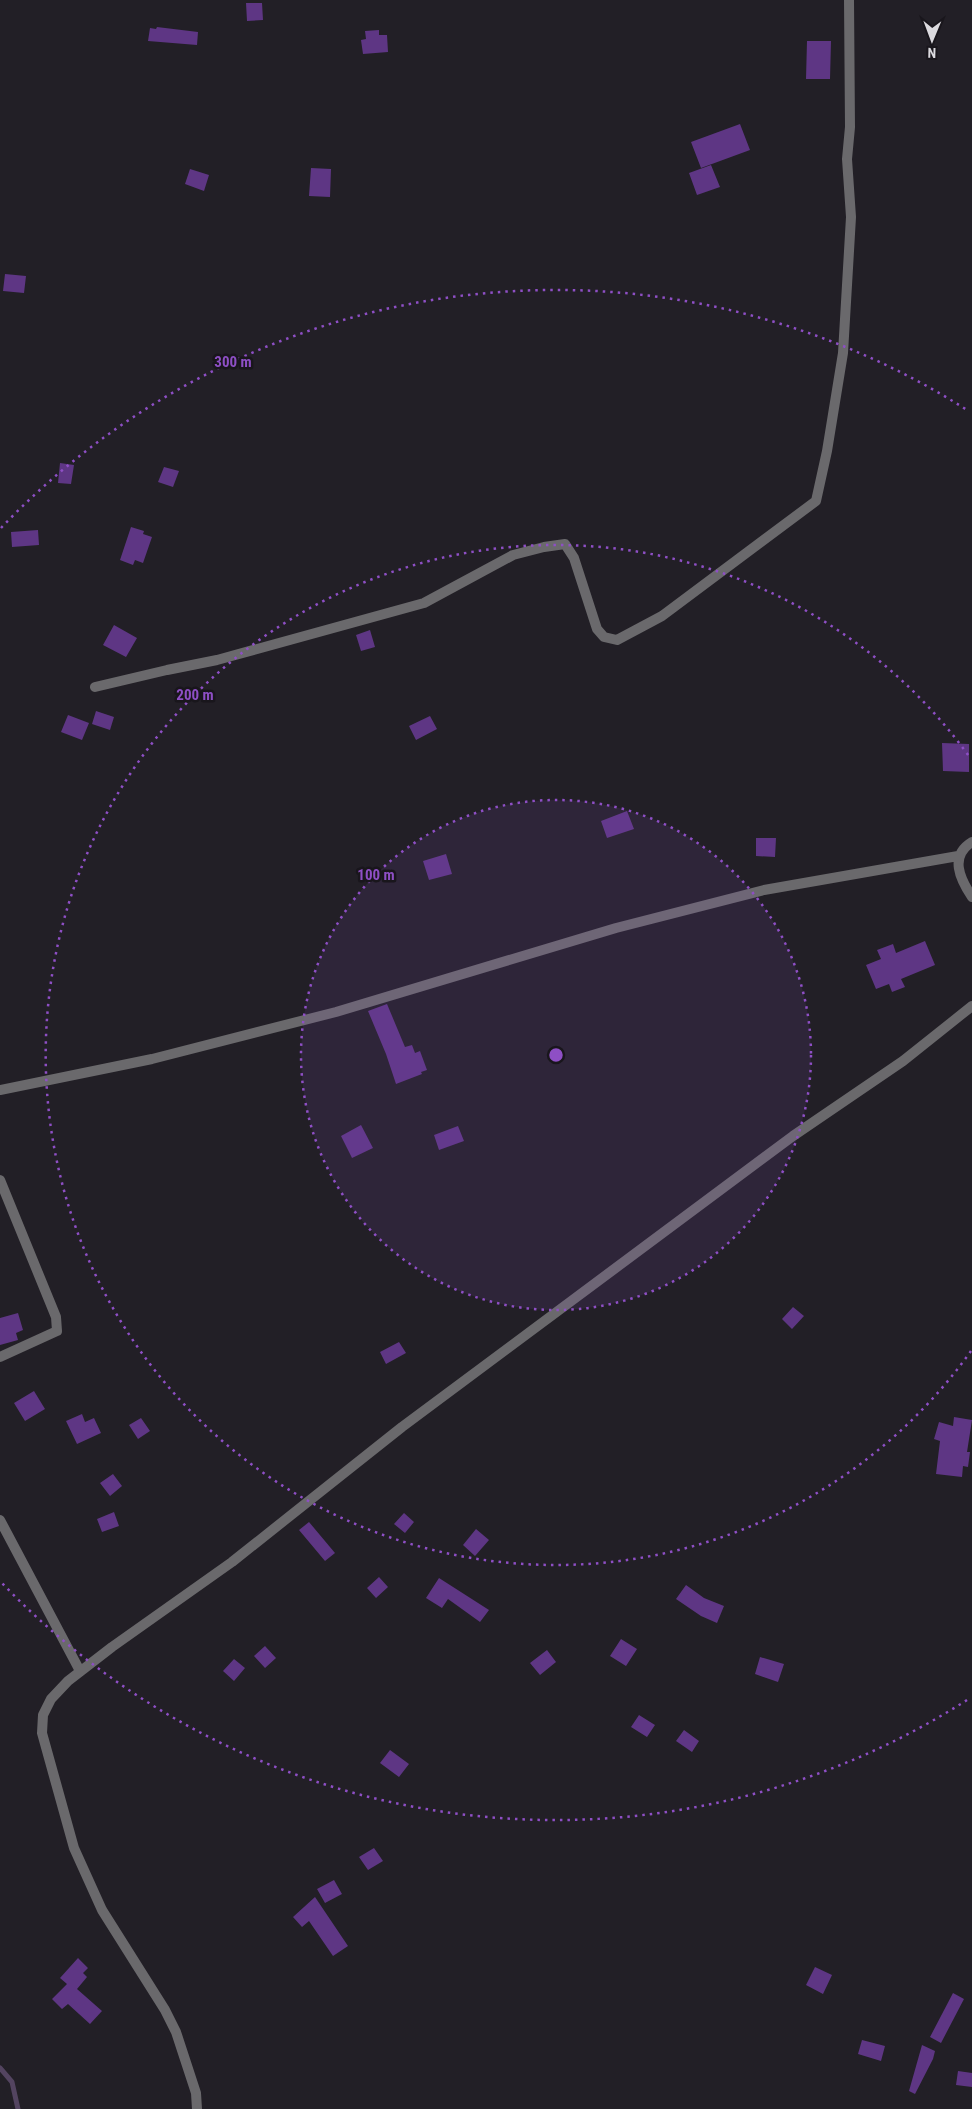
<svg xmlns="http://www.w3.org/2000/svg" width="972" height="2109" font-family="'Roboto Condensed',sans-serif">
<rect width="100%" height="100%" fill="#221f26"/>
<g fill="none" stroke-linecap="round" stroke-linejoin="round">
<path stroke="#534460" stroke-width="5" d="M0 2068 12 2082 18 2109"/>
</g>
<path fill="#5e3684" d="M246 3H262L263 20 247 21Z
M157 27 198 32 197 45 148 41 150 28 156 29Z
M379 30V35H387L388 52 363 54 361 40 366 39 365 31Z
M807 41H831L830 79H806Z
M740 124 750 150 701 168 691 142Z
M711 165 720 187 697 195 689 173Z
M311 168 331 169 330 197 309 196Z
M190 169 209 175 204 191 185 184Z
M5 274 26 276 24 293 3 291Z
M60 463 74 465 71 484 58 483Z
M164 467 179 471 173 487 158 482Z
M131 527 144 531 143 534 152 537 143 563 135 560 133 565 120 560Z
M38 530 39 545 12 547 11 532Z
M114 625 137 638 126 657 103 645Z
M370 630 375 647 361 651 356 635Z
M96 711 114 717 110 730 92 724Z
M68 715 89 723 82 740 61 732Z
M430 716 437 729 416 740 409 726Z
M942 743 969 744V772L943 771Z
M627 811 634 829 607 838 601 821Z
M756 838H776L775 857 756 856Z
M446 854 452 874 429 880 423 861Z
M925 941 935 965 901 979 905 987 892 992 889 984 876 989 866 965 881 959 877 950 893 944 896 953Z
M387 1004 405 1047 412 1045 415 1053 420 1051 427 1070 421 1072 422 1074 396 1084 386 1054 368 1011Z
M361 1125 373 1148 352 1158 341 1136Z
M458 1126 464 1141 439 1150 434 1135Z
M793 1307 804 1316 792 1329 782 1319Z
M18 1313 23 1330 16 1333 18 1340 0 1345V1318Z
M399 1342 406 1353 386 1364 380 1352Z
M34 1391 45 1409 25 1421 14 1403Z
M82 1414 85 1422 94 1418 101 1433 77 1444 66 1421Z
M954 1417 972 1420 967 1452H970L968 1467 963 1466 962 1477 936 1474 940 1441 934 1439 939 1422 953 1426Z
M141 1418 150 1431 138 1439 129 1425Z
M113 1474 122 1486 110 1496 100 1483Z
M114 1512 119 1526 102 1532 97 1519Z
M404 1513 414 1522 405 1533 394 1524Z
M309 1522 335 1553 325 1561 299 1530Z
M476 1529 489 1540 475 1556 463 1545Z
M379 1577 388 1587 376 1598 367 1588Z
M439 1578 489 1610 480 1622 448 1599 442 1608 426 1598Z
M686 1585 704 1598 724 1606 717 1623 701 1616 676 1599Z
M621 1639 637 1649 626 1666 610 1656Z
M265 1646 276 1658 265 1668 254 1656Z
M547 1650 556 1662 540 1675 530 1663Z
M760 1657 784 1664 778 1682 755 1674Z
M234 1659 245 1668 234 1681 223 1671Z
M639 1715 655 1725 647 1737 631 1727Z
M684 1730 699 1741 692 1752 676 1741Z
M390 1750 409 1764 399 1777 380 1763Z
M374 1848 383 1861 368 1870 359 1857Z
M334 1880 342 1894 325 1903 317 1889Z
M315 1897 348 1946 333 1956 309 1921 302 1927 293 1917Z
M78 1958 88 1968 83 1973 87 1977 77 1989 102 2011 90 2024 68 2004 62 2009 52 1999 67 1984 60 1978Z
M815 1967 832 1975 823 1994 806 1985Z
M953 1993 964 1999 941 2043 930 2037Z
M862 2040 885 2046 881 2061 858 2054Z
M922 2045 935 2051 933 2059 915 2094 909 2091Z
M958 2071 972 2073V2087L956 2085Z"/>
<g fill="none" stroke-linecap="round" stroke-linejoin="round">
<path stroke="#6a696c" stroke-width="10" d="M95 687 167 670 217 660 424 603 513 555 544 547 565 544 574 558 597 629 604 637 617 640 662 616 816 501 827 451 843 353 851 217 847 159 850 127 849 0
M972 842C949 856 960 879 972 897
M0 1090 152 1059 336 1012 616 928 764 890 958 856
M0 1180 56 1317 57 1331 0 1357
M0 1520 80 1671
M197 2109 196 2093 176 2032 165 2010 102 1910 74 1848 42 1733 43 1715 51 1699 68 1681 112 1647 232 1562 402 1427 793 1136 903 1061 972 1006"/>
</g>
<circle cx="556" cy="1055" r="255" fill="#8e4fc5" fill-opacity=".12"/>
<g fill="none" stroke="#8e4fc5" stroke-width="2.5" stroke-dasharray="2.5 5">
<circle cx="556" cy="1055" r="255"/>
<path d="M971 1351A510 510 0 1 1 971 759"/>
<path d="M967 1700A765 765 0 0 1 1 1582M1 528A765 765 0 0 1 967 410"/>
</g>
<circle cx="556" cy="1055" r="8" fill="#8e4fc5" stroke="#19161c" stroke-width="2.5"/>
<g font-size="15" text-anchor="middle" font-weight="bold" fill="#8e4fc5" stroke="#19161c" stroke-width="5" stroke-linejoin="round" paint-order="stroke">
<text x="233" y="367">300 m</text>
<text x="195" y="700">200 m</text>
<text x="376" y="880">100 m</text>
</g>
<g transform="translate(932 40) rotate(181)" stroke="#19161c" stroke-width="4" paint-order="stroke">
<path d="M0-4L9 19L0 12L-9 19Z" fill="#dcdadf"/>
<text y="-8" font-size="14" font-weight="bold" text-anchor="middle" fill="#dcdadf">N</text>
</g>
</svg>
